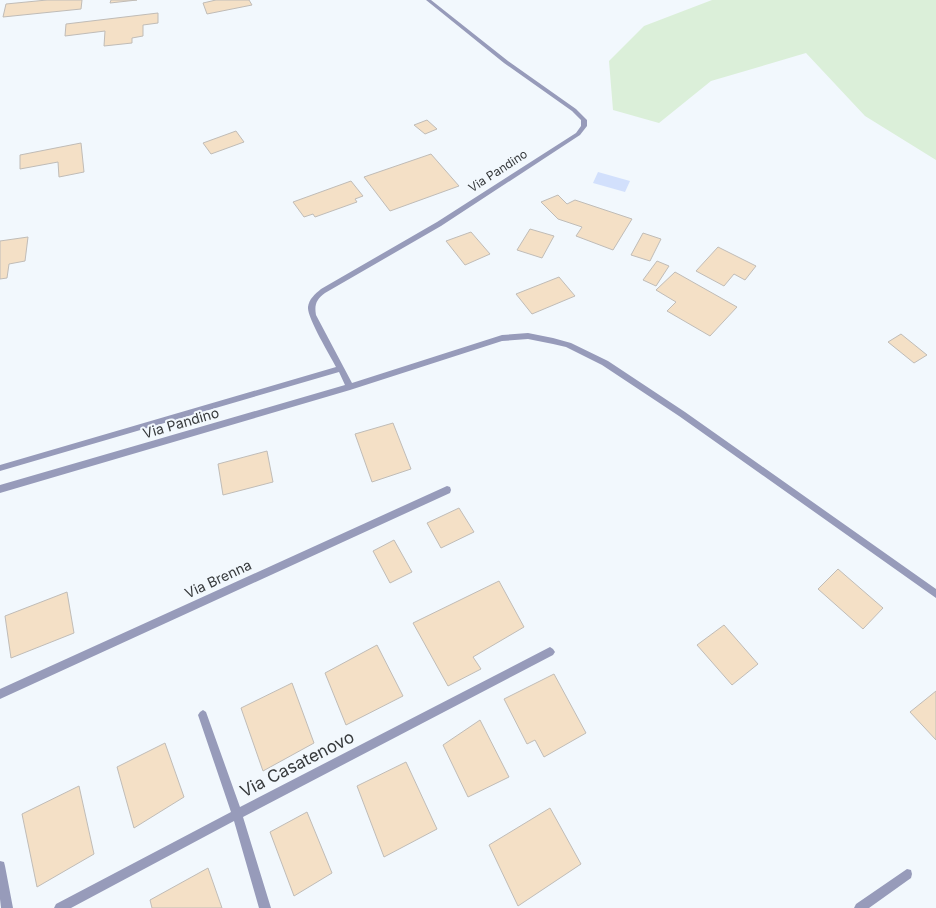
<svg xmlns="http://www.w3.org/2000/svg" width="936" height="908" font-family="Inter,sans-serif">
<rect width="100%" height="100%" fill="#f2f8fd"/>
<path fill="#dbefd9" d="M712 0H936V160L865 116 806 53 711 81 659 123 613 110 609 61 644 26Z"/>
<path fill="#d2e0fc" d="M598 172 630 181 625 192 593 183Z"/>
<path fill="#f4e0c6" stroke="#c0bcb7" d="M47 0H82L81 9 3 17 6 4Z
M111 0H137L110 3Z
M216 0H249L252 5 207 14 203 3Z
M158 13V23L143 25V36L132 38V43L104 46 105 31 65 36 66 24Z
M427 120 437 129 425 134 414 125Z
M236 131 244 142 211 154 203 143Z
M81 143 84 172 59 177 58 162 20 169V155Z
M431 154 459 186 390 211 364 177Z
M351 181 363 196 355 199 357 202 315 217 313 214 304 217 293 202Z
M558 195 567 204 575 200 632 219 613 250 576 236 582 227 558 219 541 202Z
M530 229 554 236 542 258 517 250Z
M471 232 490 254 465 265 446 241Z
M643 233 661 239 650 261 631 255Z
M28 237 25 261 9 264 7 278 0 279V241Z
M718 247 756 266 745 280 734 274 724 286 696 271Z
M657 261 669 266 656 286 643 280Z
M675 272 737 307 710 336 667 311 676 302 656 290Z
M559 277 575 296 532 314 516 294Z
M901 334 927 355 914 363 888 342Z
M393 423 411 469 372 482 355 434Z
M267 451 273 482 223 495 218 464Z
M459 508 474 532 441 548 427 523Z
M394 540 412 572 390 583 373 551Z
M838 569 883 608 863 629 818 589Z
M499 581 524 627 473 657 481 669 448 686 413 623Z
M67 592 74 633 11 658 5 616Z
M724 625 758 664 732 685 697 645Z
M377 645 403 696 346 725 325 673Z
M554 674 586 733 544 757 535 740 527 744 504 699Z
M292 683 314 743 263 771 241 708Z
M936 691V740L910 712Z
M480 720 509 777 468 797 443 745Z
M165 743 184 797 134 828 117 767Z
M406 762 437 829 384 857 357 786Z
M79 786 94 854 37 887 22 814Z
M550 808 581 864 518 906 489 845Z
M307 812 332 873 294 896 270 832Z
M208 868 222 908H152L150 900Z"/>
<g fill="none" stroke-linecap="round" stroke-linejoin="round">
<path fill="#979bba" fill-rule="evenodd" d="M426 0H431L508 61 576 109 587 120V126L580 135 441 226 325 293C317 299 314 304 316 315L352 383 502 335 528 333 553 338 571 343 608 361 685 412 936 589V598L679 416 602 365 566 347 553 344 528 339 502 341 350 390 0 493V485L345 385 339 372 0 471V465L336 367C330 355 307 318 308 307 309 299 315 294 321 289L437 222 576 133 581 126V120L572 111 504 63Z
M447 486 450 487 451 490 450 493 0 699V689Z
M550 647 553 649 555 652 553 655 243 817 271 908H259L234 821 71 908H54L56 904 231 812 198 715 200 712 203 710 206 712 240 807Z
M0 861 4 862 5 866 13 908H1L0 899Z
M907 869 911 870 912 874 911 878 869 908H854L856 904Z"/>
</g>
<g text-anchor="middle" stroke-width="4" stroke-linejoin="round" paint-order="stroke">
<g font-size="12" fill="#373a3c" stroke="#f2f8fd">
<text transform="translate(498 171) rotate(-33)" y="4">Via Pandino</text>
</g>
<g font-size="14" fill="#373a3c" stroke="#f2f8fd">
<text transform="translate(181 423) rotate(-16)" y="5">Via Pandino</text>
<text transform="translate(218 579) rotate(-25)" y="5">Via Brenna</text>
</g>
<g font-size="17" fill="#373a3c" stroke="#f2f8fd">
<text transform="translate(297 764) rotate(-27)" y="6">Via Casatenovo</text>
</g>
</g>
</svg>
